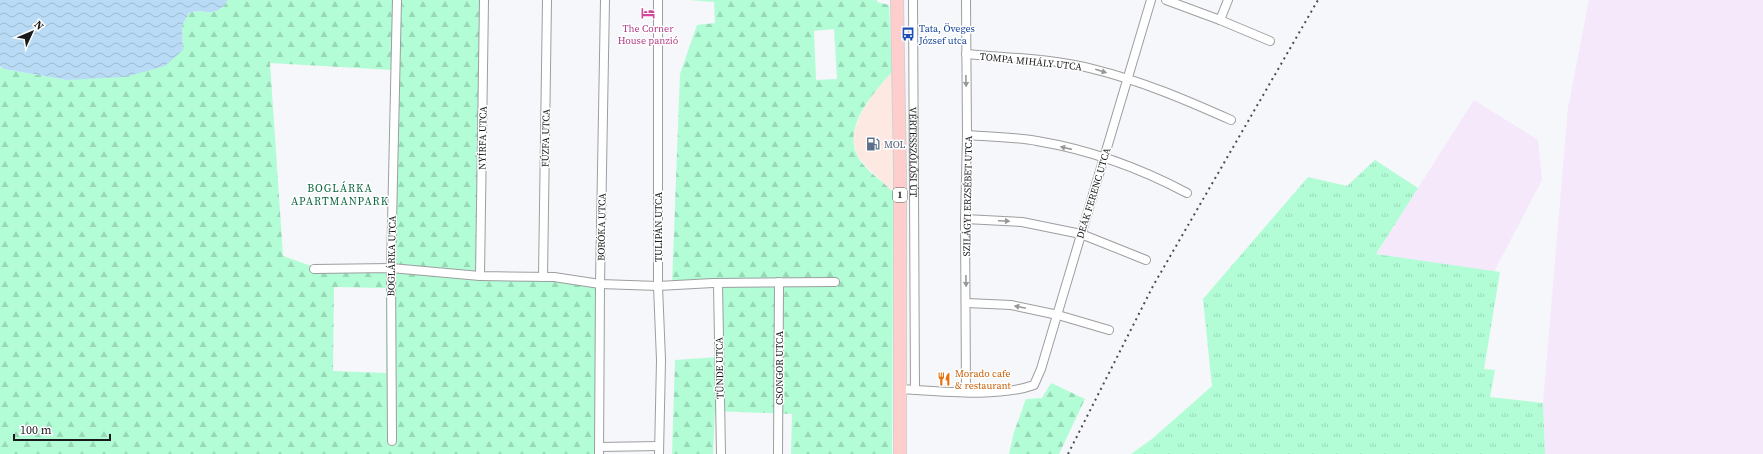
<svg xmlns="http://www.w3.org/2000/svg" width="1763" height="454" font-family="'Source Serif 4',serif">
<defs>
<pattern id="grass-tufts" width="24" height="20" patternUnits="userSpaceOnUse"><rect width="24" height="20" fill="#b2fdd6"/><path d="M3 7l-1-3M5 7V3M7 7l1-3M15 17l-1-3M17 17v-4M19 17l1-3" fill="none" stroke="#98d8b7"/></pattern>
<pattern id="forest-firs" width="22" height="20" patternUnits="userSpaceOnUse"><rect width="22" height="20" fill="#b2fdd6"/><path d="M5 1l3.5 6h-7zM16 11l3.5 6h-7z" fill="#98d8b7"/></pattern>
<pattern id="water-waves" width="16" height="10" patternUnits="userSpaceOnUse"><rect width="16" height="10" fill="#b9dbf5"/><path d="M0 5q4-4 8 0t8 0" fill="none" stroke="#9ebbd1"/></pattern>
</defs>
<rect width="100%" height="100%" fill="#f5f7fa"/>
<path fill="#fde8e2" d="M892 72 893 192 866 166 857 155 853 141 854 131 861 114 873 94Z"/>
<path fill="#f5e8fb" d="M1589 0H1763V454H1545L1543 403 1568 108Z
M1474 100 1538 140 1542 180 1494 272 1376 254Z"/>
<path fill="url(#grass-tufts)" d="M1375 160 1418 188 1376 254 1500 272 1484 369 1495 370 1490 397 1543 403 1545 454H1131L1152 439 1212 386 1203 299 1308 177 1347 186Z"/>
<path fill="url(#forest-firs)" fill-rule="evenodd" d="M228 0H482L480 276 600 284 598 454H0V66L4 69 67 80 183 50 182 26 189 13C207 7 213 21 228 0ZM270 63 392 70 389 265 314 267 283 256ZM334 287 386 288V373L333 371Z
M689 0H877V2L889 5 892 72C874 92 843 126 857 155 864 170 882 180 893 192L892 454H791L792 414 715 411 713 454H672L675 360 719 357 721 286H672L680 74 697 25 715 23 714 2ZM834 29 837 79 816 80 814 31Z
M1051 383 1085 399 1059 454H1009L1014 432 1026 399 1042 398Z"/>
<path fill="url(#water-waves)" d="M0 0H228C213 21 207 7 189 13L182 26 183 50 165 66 125 77 67 80 4 69 0 66Z"/>
<g fill="none" stroke-linecap="round" stroke-linejoin="round">
<g stroke="#9c9ea0" stroke-width="10">
<g id="minor">
<path d="M658 0V286L661 360 659 454"/>
<path id="s1" d="M913 0 915 390"/>
<path d="M1166 0 1220 20 1270 41"/>
<path d="M1220 20 1228 0"/>
<path d="M966 54C1008 58 1052 58 1093 69 1142 81 1186 100 1231 120"/>
<path d="M967 135C991 137 1015 137 1037 141 1091 150 1140 168 1187 193"/>
<path d="M965 219 1022 222 1081 234 1146 260"/>
<path d="M314 269 391 268 480 276 554 277 600 284 658 286 713 283 835 282"/>
<path d="M480 276 484 0"/>
<path d="M543 277 547 0"/>
<path d="M718 283 721 454"/>
<path d="M967 303 1011 305 1058 315 1109 330"/>
<path d="M900 389C938 391 998 398 1034 385L1041 369 1151 0"/>
<path d="M966 392 965 219 967 135 966 0"/>
<path d="M392 441 391 268 397 0"/>
<path d="M599 447 659 446"/>
<path d="M599 454 600 284 605 0"/>
<path d="M778 454 779 282"/>
</g>
</g>
<g stroke="#d1d1d1" stroke-width="14">
<path id="primary" d="M897 0 900 172V454"/>
</g>
<use href="#minor" stroke="#fff" stroke-width="8"/>
<use href="#primary" stroke="#fececd" stroke-width="12"/>
<path stroke="#4b4c4e" stroke-width="2" stroke-dasharray="2 4" stroke-linecap="butt" d="M1068 454 1153 286 1318 0"/>
</g>
<defs><path id="oneway-solid" d="M-6-.8H1V-3.2L6.5 0L1 3.2V.8H-6Z"/></defs>
<g fill="#989898">
<use href="#oneway-solid" transform="translate(1101 71) rotate(17)"/>
<use href="#oneway-solid" transform="translate(966 81) rotate(89)"/>
<use href="#oneway-solid" transform="translate(1066 148) rotate(-167)"/>
<use href="#oneway-solid" transform="translate(1004 221) rotate(3)"/>
<use href="#oneway-solid" transform="translate(966 281) rotate(89)"/>
<use href="#oneway-solid" transform="translate(1020 307) rotate(-168)"/>
</g>
<defs>
<g id="hotel-bare" transform="scale(1.08)"><path d="M-6-4.5h1.5V1H6V5H4.5V3h-9V5H-6ZM-4 0a1.8 1.8 0 1 1 3.6 0ZM.5 0V-2.5h3Q6-2.5 6 0Z" fill="#d1479c" stroke="#fff" stroke-width="2.5" paint-order="stroke"/></g>
<g id="bus-bare" transform="scale(1.08)"><path d="M-5-6H5V4H4V6H2V4H-2V6H-4V4H-5ZM-3.5-4V0h7V-4ZM-3.5 1.2v1.5H-2V1.2ZM2 1.2v1.5H3.5V1.2Z" fill="#1a4fb4" stroke="#fff" stroke-width="2.5" paint-order="stroke"/></g>
<g id="fuel-bare" transform="scale(1.08)"><path d="M-5.5-6h7V0h2V4h1.3V-2.5L3-4.5l.8-.8L6-3V5H2.5V1h-1V6h-7ZM-4.2-4.7v3.2H.2V-4.7Z" fill="#5c6f8a" stroke="#fff" stroke-width="2.5" paint-order="stroke"/></g>
<g id="restaurant-bare" transform="scale(1.08)"><path d="M-5-6h1v4h1v-4h1v4h1v-4h1v5L-1.5 .5V6h-2V.5L-5-1ZM5-6V6H3V1.5H1.5Q1.5-4 5-6Z" fill="#e8710a" stroke="#fff" stroke-width="2.5" paint-order="stroke"/></g>
</defs>
<g fill-rule="evenodd">
<use href="#hotel-bare" x="648" y="13"/>
<use href="#bus-bare" x="908" y="34"/>
<use href="#fuel-bare" x="873" y="144"/>
<use href="#restaurant-bare" x="944" y="379"/>
</g>
<g text-anchor="middle" stroke-width="3" stroke-linejoin="round" paint-order="stroke">
<rect fill="#fff" stroke="#5e5f5f" stroke-width="1" x="893" y="188" width="14" height="14" rx="3"/>
<g font-size="9" font-weight="bold" fill="#191a1b">
<text x="900" y="198">1</text>
</g>
<g font-size="10" fill="#b23c85" stroke="#fff">
<text x="648" y="32">The Corner<tspan x="648" dy="12">House panzió</tspan></text>
</g>
<g font-size="10" fill="#164399" stroke="#fff" text-anchor="start">
<text x="919" y="32">Tata, Öveges<tspan x="919" dy="12">József utca</tspan></text>
</g>
<g font-size="10" fill="#191a1b" stroke="#fff">
<text transform="translate(1031 61) rotate(6)" y="4">TOMPA MIHÁLY UTCA</text>
<text transform="translate(482 138) rotate(-89)" y="4">NYÍRFA UTCA</text>
<text transform="translate(545 138) rotate(-89)" y="4">FŰZFA UTCA</text>
<text dy="4" stroke="none"><textPath href="#s1" startOffset="152">VÉRTESSZŐLŐSI ÚT</textPath></text>
<text transform="translate(1093 193) rotate(-73)" y="4">DEÁK FERENC UTCA</text>
<text transform="translate(967 196) rotate(-89)" y="4">SZILÁGYI ERZSÉBET UTCA</text>
<text transform="translate(601 227) rotate(-89)" y="4">BORÓKA UTCA</text>
<text transform="translate(658 227) rotate(-90)" y="4">TULIPÁN UTCA</text>
<text transform="translate(391 256) rotate(-89)" y="4">BOGLÁRKA UTCA</text>
<text transform="translate(719 368) rotate(-91)" y="4">TÜNDE UTCA</text>
<text transform="translate(779 368) rotate(-90)" y="4">CSONGOR UTCA</text>
</g>
<g font-size="10" fill="#4e5e75" stroke="#fff" text-anchor="start">
<text x="884" y="148">MOL</text>
</g>
<g font-size="10" fill="#c56008" stroke="#fff" text-anchor="start">
<text x="955" y="377">Morado cafe<tspan x="955" dy="12">&amp; restaurant</tspan></text>
</g>
<g font-size="11" letter-spacing="1" fill="#106842" stroke="#fff">
<text x="340" y="192">BOGLÁRKA<tspan x="340" dy="13">APARTMANPARK</tspan></text>
</g>
</g>
<g transform="translate(32 32) rotate(46)" stroke="#ffffff" stroke-width="3" paint-order="stroke">
<path d="M0-3L7 15L0 10L-7 15Z" fill="#191a1b"/>
<text y="-6" font-size="11" font-weight="bold" text-anchor="middle" fill="#191a1b">N</text>
</g>
<path d="M14 434v6h96v-6" fill="none" stroke="#191a1b" stroke-width="2"/>
<text x="20" y="434" font-size="12" fill="#191a1b" stroke="#ffffff" stroke-width="3" paint-order="stroke">100 m</text>
</svg>
